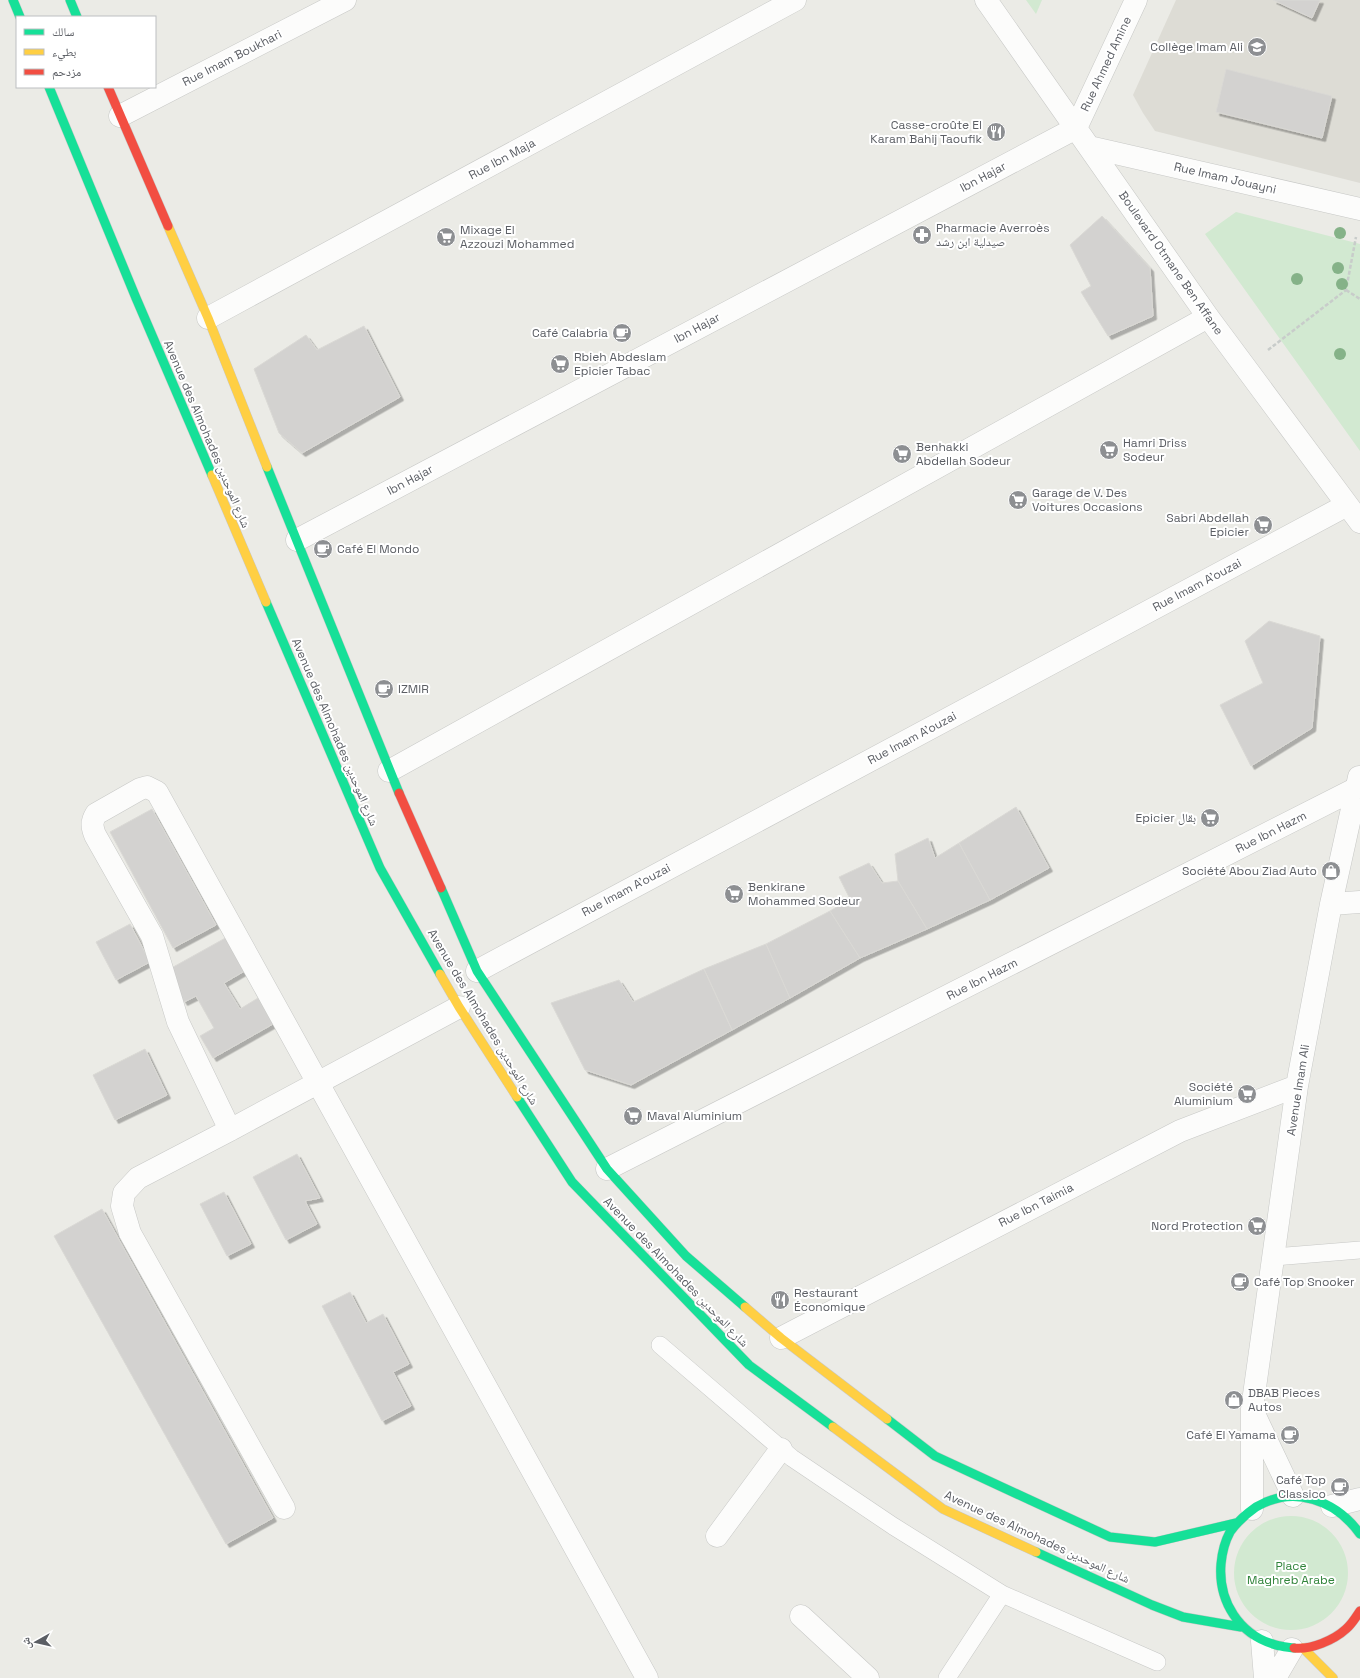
<svg xmlns="http://www.w3.org/2000/svg" width="1360" height="1678" font-family="'Space Grotesk','Noto Naskh Arabic',sans-serif">
<defs>
<filter id="shadow"><feDropShadow dx="3.5" dy="3.5" stdDeviation="0" flood-color="#0004"/></filter>
</defs>
<rect width="100%" height="100%" fill="#ebebe6"/>
<path fill="#dddcd5" d="M1176 0H1360V183L1155 131 1143 113 1133 95Z"/>
<path fill="#d2e9d1" d="M1026 0H1042L1036 14Z
M1236 212 1360 244V451L1205 234Z
M1234 1573a57 57 0 1 1 114 0a57 57 0 1 1-114 0Z"/>
<path fill="#d3d2d0" stroke="#dad9d5" filter="url(#shadow)" d="M1273 0H1320L1312 18Z
M1226 69 1332 96 1322 138 1216 112Z
M1102 216 1150 268 1153 316 1108 336 1081 292 1091 286 1070 245Z
M364 326 400 397 302 453 279 433 254 369 306 335 317 350Z
M1269 621 1320 636 1312 728 1251 766 1220 705 1263 683 1245 641Z
M1016 807 1049 868 990 900 959 843Z
M152 809 216 925 173 948 110 832Z
M928 838 935 858 959 843 990 900 927 929 898 881 895 854Z
M869 863 882 883 898 881 927 929 860 958 830 911 850 899 839 877Z
M830 911 860 958 790 998 766 944Z
M130 924 150 962 116 980 96 942Z
M229 936 248 969 224 983 240 1009 258 998 273 1024 213 1058 200 1036 214 1028 196 996 184 1002 166 971Z
M766 944 790 998 732 1030 704 969Z
M704 969 732 1030 631 1085 585 1070 551 1003 619 980 633 1002Z
M145 1049 167 1095 115 1120 93 1075Z
M297 1154 320 1198 305 1201 317 1224 286 1240 253 1177Z
M224 1192 251 1244 227 1256 200 1204Z
M102 1209 273 1518 226 1544 54 1236Z
M350 1292 366 1323 383 1314 409 1364 393 1372 411 1406 382 1421 322 1306Z"/>
<g fill="none" stroke-linecap="round" stroke-linejoin="round">
<g stroke="#c7c8c6" stroke-width="18">
<path id="lane" d="M1274 1257 1360 1250
M660 1345 792 1458 893 1526 1002 1594
M947 1678 1002 1594 1157 1662"/>
</g>
<g stroke="#c7c8c6" stroke-width="23">
<path id="street" d="M986 0 1208 317 1360 522
M120 116 345 0
M1089 147 1360 209
M208 318 795 0
M297 540 1076 128 1136 0
M389 771 1208 317
M1331 904 1360 902
M477 971 1347 505
M230 1130 178 1022 152 936 95 835C92 827 91 822 96 814L140 789 147 787 157 792 647 1678
M607 1169 1357 788
M781 1338 1180 1131 1297 1086
M1255 1416 1293 1496
M1332 1506 1360 1499
M284 1508 130 1233 122 1206 124 1193 138 1178 230 1130 459 1007
M1252 1509V1409L1297 1086 1331 904 1359 777
M717 1536 781 1449
M801 1616 868 1678
M1262 1641 1265 1678
M1275 1678 1292 1649"/>
</g>
<g stroke="#c8c8c7" stroke-width="10">
<path id="fast" d="M13 0 20 17
M70 0 77 17
M49 87 136 298 212 475
M267 467 399 793
M266 602 380 868 440 974
M441 888 477 971 607 1169 686 1256 745 1307
M517 1097 572 1182 749 1365 833 1427
M887 1419 935 1456 1110 1537 1155 1542 1236 1523
M1036 1552 1152 1605 1183 1617 1241 1627
M1294 1648C1288 1647 1282 1647 1276 1645 1239 1635 1218 1601 1221 1564 1222 1553 1224 1543 1230 1532 1237 1522 1246 1514 1256 1507 1294 1485 1336 1500 1360 1534"/>
</g>
<g stroke="#c8c8c7" stroke-width="10">
<path id="slow" d="M168 226 208 318 267 467
M212 475 266 602
M440 974 459 1007 517 1097
M745 1307 781 1338 887 1419
M833 1427 943 1509 1036 1552
M1303 1648 1333 1678"/>
</g>
<g stroke="#c8c8c7" stroke-width="10">
<path id="jam" d="M108 87 168 226
M399 793 441 888
M1294 1648C1311 1650 1334 1640 1346 1629 1352 1624 1356 1617 1360 1611"/>
</g>
<path stroke="#c8ccca" stroke-width="2.5" stroke-dasharray="4 2" stroke-linecap="butt" d="M1346 290 1360 299
M1268 350 1346 290 1356 237"/>
<use href="#lane" stroke="#fcfcfb" stroke-width="17"/>
<use href="#street" stroke="#fcfcfb" stroke-width="22"/>
<use href="#fast" stroke="#16e098" stroke-width="9"/>
<use href="#slow" stroke="#ffcf43" stroke-width="9"/>
<use href="#jam" stroke="#f24e42" stroke-width="9"/>
</g>
<g fill="#85b288">
<circle cx="1340" cy="233" r="6"/>
<circle cx="1338" cy="268" r="6"/>
<circle cx="1297" cy="279" r="6"/>
<circle cx="1342" cy="284" r="6"/>
<circle cx="1340" cy="354" r="6"/>
</g>
<defs>
<g id="school-disc" transform="scale(1)"><circle r="9.5" fill="#8d8f92" stroke="#fff"/><path d="M0-5L7-2L0 1L-7-2ZM-4 1L0 2.5L4 1V4Q0 6-4 4Z" fill="#fff"/></g>
<g id="restaurant-disc" transform="scale(1)"><circle r="9.5" fill="#8d8f92" stroke="#fff"/><path d="M-5-6h1v4h1v-4h1v4h1v-4h1v5L-1.5 .5V6h-2V.5L-5-1ZM5-6V6H3V1.5H1.5Q1.5-4 5-6Z" fill="#fff"/></g>
<g id="pharmacy-disc" transform="scale(1)"><circle r="9.5" fill="#8d8f92" stroke="#fff"/><path d="M-2-6h4v4h4v4h-4v4h-4v-4h-4v-4h4Z" fill="#fff"/></g>
<g id="supermarket-disc" transform="scale(1)"><circle r="9.5" fill="#8d8f92" stroke="#fff"/><path d="M-6-5.5h2.5l.6 2H6L4.5 2H-2.5L-4.4-4H-6ZM-1.5 3.2a1.3 1.3 0 1 0 .1 0ZM3 3.2a1.3 1.3 0 1 0 .1 0Z" fill="#fff"/></g>
<g id="cafe-disc" transform="scale(1)"><circle r="9.5" fill="#8d8f92" stroke="#fff"/><path d="M-5.5-4.5H6V0H3Q3 3.5 0 3.5H-2.5Q-5.5 3.5-5.5 0ZM3-3.2v2h1.7v-2ZM-6 4.5H4V6H-6Z" fill="#fff"/></g>
<g id="shop-disc" transform="scale(1)"><circle r="9.5" fill="#8d8f92" stroke="#fff"/><path d="M-5-2.5h2.3a2.7 3.5 0 0 1 5.4 0H5L5.5 6h-11ZM-1.5-2.5h3a1.5 2.3 0 0 0-3 0Z" fill="#fff"/></g>
</defs>
<g fill-rule="evenodd">
<use href="#school-disc" x="1257" y="47"/>
<use href="#restaurant-disc" x="996" y="132"/>
<use href="#pharmacy-disc" x="922" y="235"/>
<use href="#supermarket-disc" x="446" y="237"/>
<use href="#cafe-disc" x="622" y="333"/>
<use href="#supermarket-disc" x="560" y="364"/>
<use href="#supermarket-disc" x="1109" y="450"/>
<use href="#supermarket-disc" x="902" y="454"/>
<use href="#supermarket-disc" x="1018" y="500"/>
<use href="#supermarket-disc" x="1263" y="525"/>
<use href="#cafe-disc" x="323" y="549"/>
<use href="#cafe-disc" x="384" y="689"/>
<use href="#supermarket-disc" x="1210" y="818"/>
<use href="#shop-disc" x="1331" y="871"/>
<use href="#supermarket-disc" x="734" y="894"/>
<use href="#supermarket-disc" x="1247" y="1094"/>
<use href="#supermarket-disc" x="633" y="1116"/>
<use href="#supermarket-disc" x="1257" y="1226"/>
<use href="#cafe-disc" x="1240" y="1282"/>
<use href="#restaurant-disc" x="780" y="1300"/>
<use href="#shop-disc" x="1234" y="1400"/>
<use href="#cafe-disc" x="1290" y="1435"/>
<use href="#cafe-disc" x="1340" y="1487"/>
</g>
<g text-anchor="middle" stroke-width="4" stroke-linejoin="round" paint-order="stroke">
<g font-size="12" fill="#5b5e64" stroke="#fff" text-anchor="start">
<text x="1243" y="51" text-anchor="end">Collège Imam Ali</text>
<text x="982" y="129" text-anchor="end">Casse-croûte El<tspan x="982" dy="14">Karam Bahij Taoufik</tspan></text>
<text x="936" y="232">Pharmacie Averroès<tspan x="936" dy="14">صيدلية ابن رشد</tspan></text>
<text x="460" y="234">Mixage El<tspan x="460" dy="14">Azzouzi Mohammed</tspan></text>
<text x="608" y="337" text-anchor="end">Café Calabria</text>
<text x="574" y="361">Rbieh Abdeslam<tspan x="574" dy="14">Epicier Tabac</tspan></text>
<text x="1123" y="447">Hamri Driss<tspan x="1123" dy="14">Sodeur</tspan></text>
<text x="916" y="451">Benhakki<tspan x="916" dy="14">Abdellah Sodeur</tspan></text>
<text x="1032" y="497">Garage de V. Des<tspan x="1032" dy="14">Voitures Occasions</tspan></text>
<text x="1249" y="522" text-anchor="end">Sabri Abdellah<tspan x="1249" dy="14">Epicier</tspan></text>
<text x="337" y="553">Café El Mondo</text>
<text x="398" y="693">IZMIR</text>
<text x="1196" y="822" text-anchor="end">Epicier بقال</text>
<text x="1317" y="875" text-anchor="end">Société Abou Ziad Auto</text>
<text x="748" y="891">Benkirane<tspan x="748" dy="14">Mohammed Sodeur</tspan></text>
<text x="1233" y="1091" text-anchor="end">Société<tspan x="1233" dy="14">Aluminium</tspan></text>
<text x="647" y="1120">Maval Aluminium</text>
<text x="1243" y="1230" text-anchor="end">Nord Protection</text>
<text x="1254" y="1286">Café Top Snooker</text>
<text x="794" y="1297">Restaurant<tspan x="794" dy="14">Économique</tspan></text>
<text x="1248" y="1397">DBAB Pieces<tspan x="1248" dy="14">Autos</tspan></text>
<text x="1276" y="1439" text-anchor="end">Café El Yamama</text>
<text x="1326" y="1484" text-anchor="end">Café Top<tspan x="1326" dy="14">Classico</tspan></text>
</g>
<g font-size="12" fill="#5b5e64" stroke="#fff">
<text transform="translate(232 58) rotate(-27)" y="4">Rue Imam Boukhari</text>
<text transform="translate(1106 64) rotate(-65)" y="4">Rue Ahmed Amine</text>
<text transform="translate(502 159) rotate(-28)" y="4">Rue Ibn Maja</text>
<text transform="translate(983 177) rotate(-28)" y="4">Ibn Hajar</text>
<text transform="translate(1225 178) rotate(13)" y="4">Rue Imam Jouayni</text>
<text transform="translate(1171 263) rotate(55)" y="4">Boulevard Otmane Ben Affane</text>
<text transform="translate(697 328) rotate(-28)" y="4">Ibn Hajar</text>
<text transform="translate(207 434) rotate(67)" y="4">Avenue des Almohades شارع الموحدين</text>
<text transform="translate(410 480) rotate(-28)" y="4">Ibn Hajar</text>
<text transform="translate(1197 585) rotate(-28)" y="4">Rue Imam A'ouzai</text>
<text transform="translate(335 732) rotate(67)" y="4">Avenue des Almohades شارع الموحدين</text>
<text transform="translate(912 738) rotate(-28)" y="4">Rue Imam A'ouzai</text>
<text transform="translate(1271 832) rotate(-27)" y="4">Rue Ibn Hazm</text>
<text transform="translate(626 890) rotate(-28)" y="4">Rue Imam A'ouzai</text>
<text transform="translate(982 979) rotate(-27)" y="4">Rue Ibn Hazm</text>
<text transform="translate(483 1017) rotate(59)" y="4">Avenue des Almohades شارع الموحدين</text>
<text transform="translate(1298 1090) rotate(-81)" y="4">Avenue Imam Ali</text>
<text transform="translate(1036 1205) rotate(-27)" y="4">Rue Ibn Taimia</text>
<text transform="translate(676 1272) rotate(46)" y="4">Avenue des Almohades شارع الموحدين</text>
<text transform="translate(1037 1537) rotate(25)" y="4">Avenue des Almohades شارع الموحدين</text>
</g>
<g font-size="12" fill="#31843b" stroke="#fff">
<text x="1291" y="1570">Place<tspan x="1291" dy="14">Maghreb Arabe</tspan></text>
</g>
</g>
<rect x="16" y="16" width="140" height="72" fill="#ffffff" stroke="#bdbfc1"/>
<rect x="24" y="29" width="20" height="6" fill="#16e098" stroke="#bdbfc1"/>
<text x="52" y="36" font-size="12" fill="#5b5e64">سالك</text>
<rect x="24" y="49" width="20" height="6" fill="#ffcf43" stroke="#bdbfc1"/>
<text x="52" y="56" font-size="12" fill="#5b5e64">بطيء</text>
<rect x="24" y="69" width="20" height="6" fill="#f24e42" stroke="#bdbfc1"/>
<text x="52" y="76" font-size="12" fill="#5b5e64">مزدحم</text>
<g transform="translate(36 1642) rotate(262)" stroke="#ffffff" stroke-width="3" paint-order="stroke">
<path d="M0-3L7 15L0 10L-7 15Z" fill="#5b5e64"/>
<text y="-6" font-size="11" font-weight="bold" text-anchor="middle" fill="#5b5e64">ش</text>
</g>
</svg>
